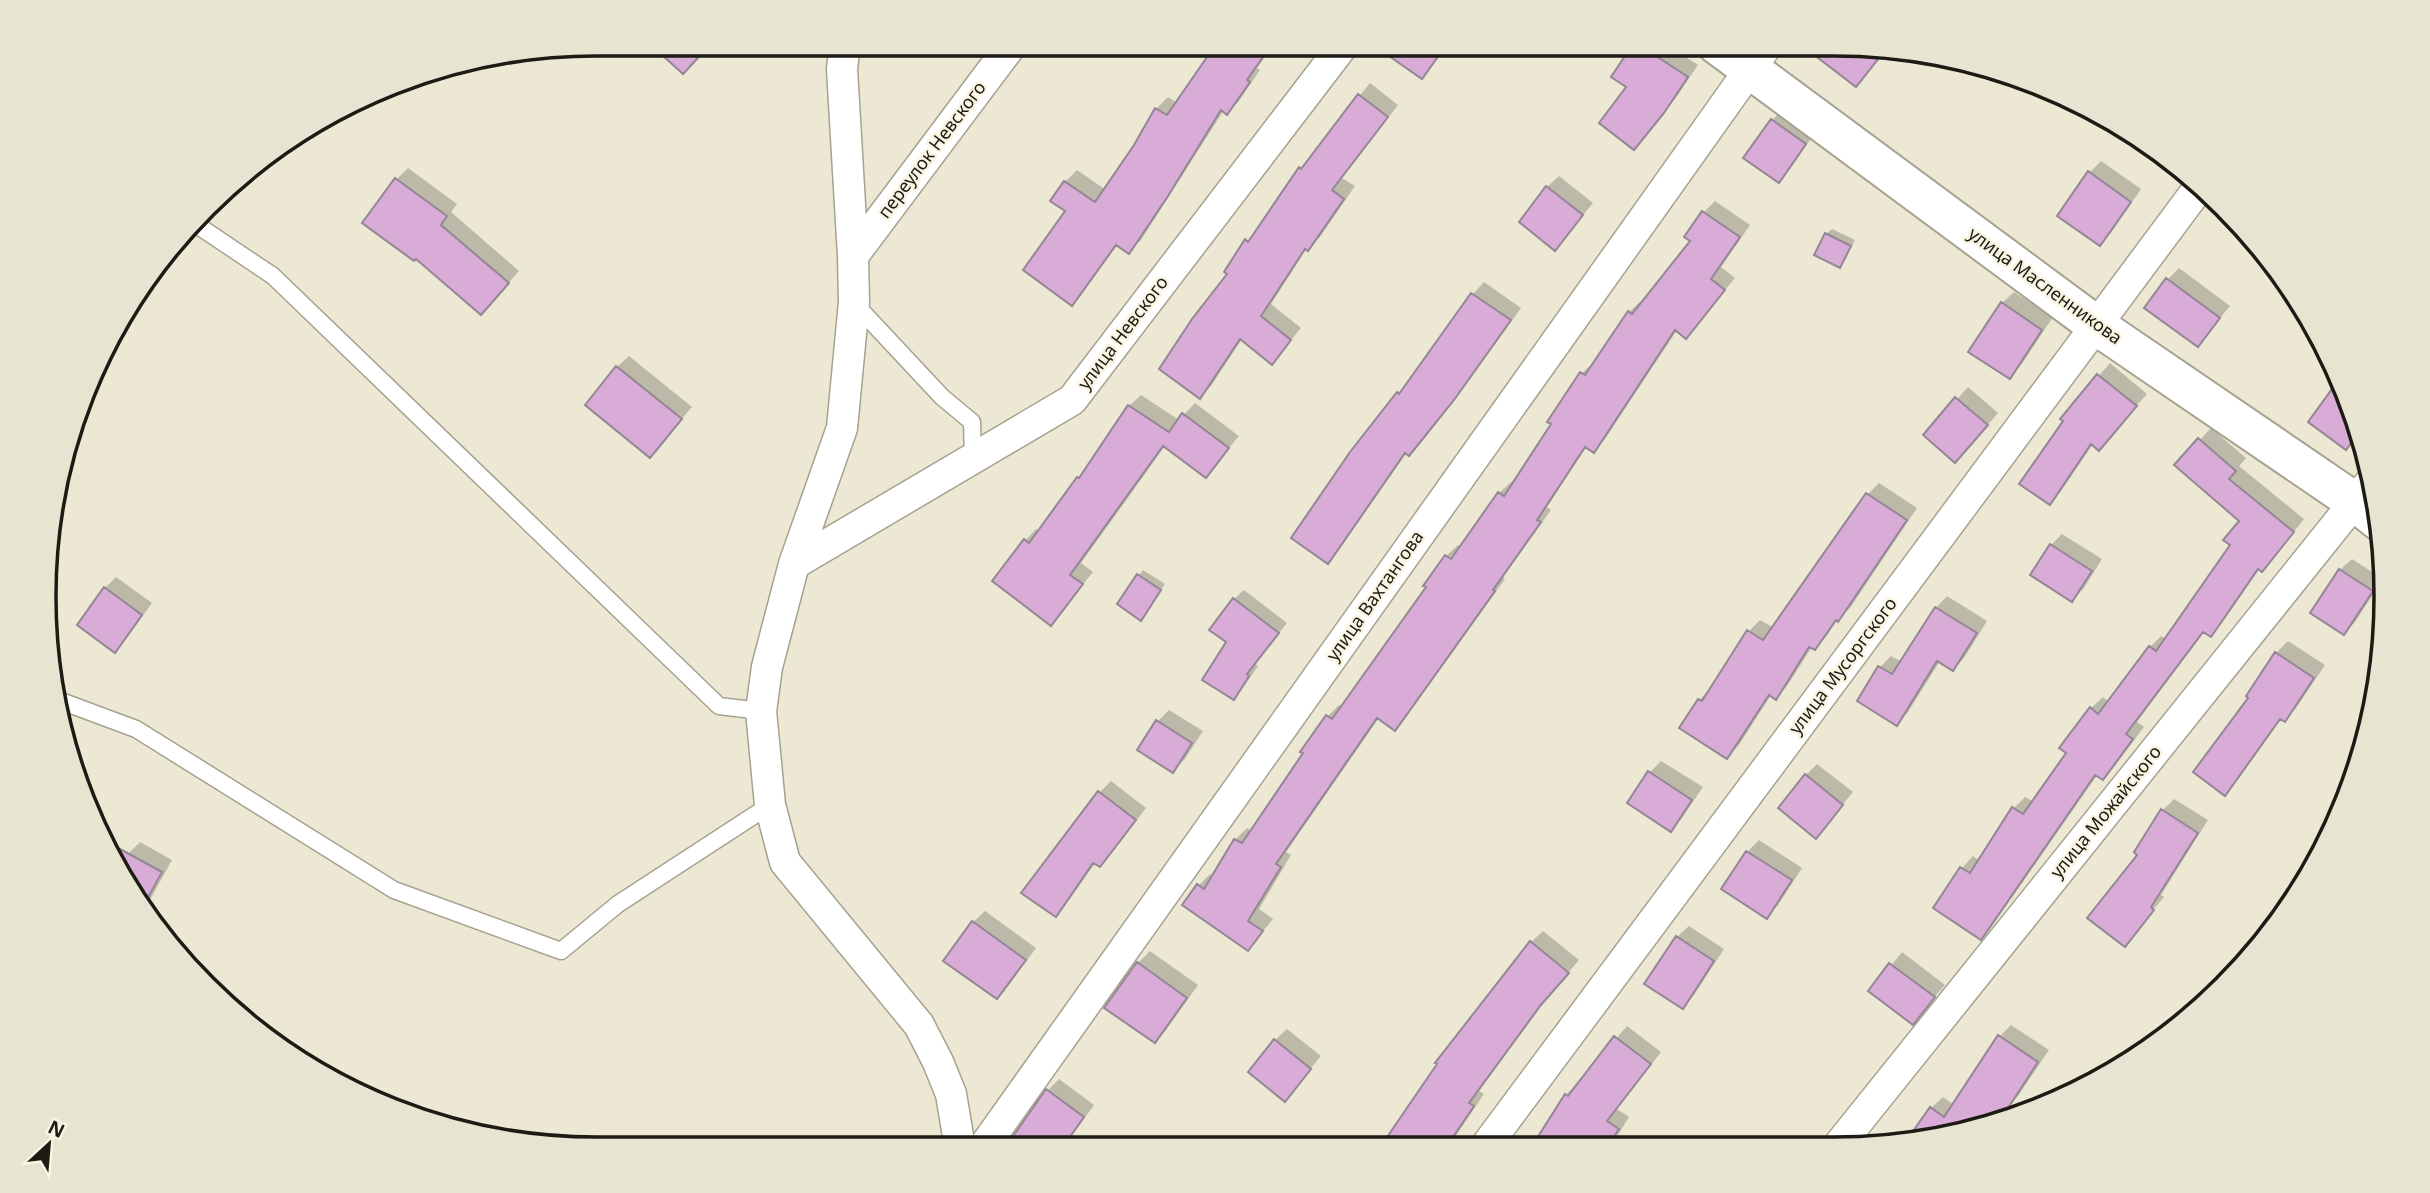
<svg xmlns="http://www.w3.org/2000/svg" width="2430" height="1193" font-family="'Noto Sans',sans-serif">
<rect width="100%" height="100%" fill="#ece8d4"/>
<path fill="#0003" d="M1224 44H1274L1257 68 1260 70 1239 101 1227 112 1224 110 1141 240 1129 251 1118 244 1083 292 1072 304 1065 182 1077 170 1106 190 1135 146 1156 109 1168 97 1177 103Z
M1399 44H1449L1421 77 1391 55Z
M1636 44H1666L1698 65 1675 99 1634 147 1628 87 1613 77Z
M1370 83 1398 105 1342 178 1355 186 1320 237 1307 248 1271 304 1301 328 1272 363 1242 339 1211 386 1200 397 1230 274 1226 271 1300 169Z
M1784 108 1816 131 1790 169 1778 180 1746 157 1772 120Z
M2101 161 2141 189 2111 233 2099 244 2090 172Z
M408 168 457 204 451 212 519 271 493 301 397 179Z
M1559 176 1593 203 1555 249 1547 187Z
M1715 201 1750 225 1721 267 1735 278 1686 337 1677 330 1605 439 1594 451 1587 446 1547 507 1551 510 1503 577 1505 579 1406 717 1395 729 1379 718 1286 852 1291 855 1259 909 1273 919 1248 949 1198 886 1210 874 1213 877 1235 840 1247 828 1252 831 1328 716 1339 705 1343 707 1428 587 1446 556 1458 545 1461 547 1499 493 1511 482 1514 484 1554 424 1582 373 1594 362 1629 312 1641 301 1643 303 1692 241 1704 212Z
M1832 229 1855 240 1845 260 1840 266 1826 234Z
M2179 268 2230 306 2198 345 2168 279Z
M1484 282 1521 308 1465 386 1421 442 1409 454 1407 452 1339 550 1328 561 1351 453 1398 393 1410 382 1473 294Z
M2014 292 2053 317 2021 365 2010 377 2002 303Z
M629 356 692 407 650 456 617 367Z
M2110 363 2147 394 2099 448 2093 444 2061 491 2049 503 2065 421 2062 418Z
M2342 380 2359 433 2345 448 2337 386Z
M1968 387 1998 413 1967 449 1925 435Z
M1141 395 1179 420 1195 403 1239 436 1205 476 1165 446 1081 563 1093 572 1051 624 1025 541 1036 529 1040 532 1086 470 1129 406Z
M2211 428 2246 458 2239 466 2304 519 2273 558 2262 569 2260 568 2222 623 2210 635 2205 631 2137 722 2144 727 2114 767 2103 778 2098 774 1992 926 1981 938 1935 907 1962 868 1973 856 1980 861 2014 808 2025 797 2034 802 2068 753 2091 708 2103 697 2109 702 2150 647 2161 636 2166 639 2232 545 2241 521 2177 465Z
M1879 483 1917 508 1850 608 1838 619 1826 637 1814 648 1812 647 1787 686 1775 698 1771 695 1739 745 1727 757 1699 700 1711 688 1749 631 1760 620 1774 628 1868 494Z
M2062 534 2102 559 2084 588 2072 600 2051 545Z
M2352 559 2383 579 2355 622 2344 633 2340 570Z
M1143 570 1165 584 1146 613 1138 576Z
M116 577 152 603 126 639 115 651 105 588Z
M1244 590 1287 623 1255 664 1258 666 1243 688 1234 698 1228 642 1234 599Z
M1947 596 1987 621 1964 658 1953 669 1940 661 1908 712 1897 724 1880 667 1891 656 1902 662 1936 608Z
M2288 641 2325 665 2296 708 2285 720 2282 718 2236 782 2225 793 2250 697 2276 653Z
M1169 710 1203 731 1185 759 1173 771 1158 721Z
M1661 761 1703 787 1682 818 1671 830 1629 803 1650 772Z
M1817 764 1853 792 1816 837 1806 775Z
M1111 781 1146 808 1111 854 1100 865 1096 862 1067 903 1056 915 1100 792Z
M2174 799 2208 820 2161 895 2164 897 2124 945 2140 854 2163 810Z
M1759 840 1802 868 1778 905 1767 917 1723 889 1747 852Z
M140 842 172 860 147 905 120 868 128 854Z
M985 911 1036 948 1008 986 997 997 973 922Z
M1689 926 1724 949 1694 995 1682 1007 1677 937Z
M1543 931 1579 960 1551 993 1479 1091 1484 1094 1453 1140 1447 1146H1381L1531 942Z
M1150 951 1198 985 1166 1030 1155 1041 1138 963Z
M1902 952 1945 985 1913 1022 1871 991Z
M2011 1025 2049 1050 2018 1096 2006 1108 1993 1099 1975 1126 1906 1144 1931 1108 1943 1097 1954 1105 2000 1036Z
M1627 1026 1661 1052 1617 1109 1629 1117 1611 1146H1529L1542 1131 1566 1095Z
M1287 1029 1321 1056 1285 1099 1275 1040Z
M1059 1079 1094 1105 1063 1148H1020L1047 1091Z"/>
<path fill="#d8acd7" stroke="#948694" stroke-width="2" d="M650 44H711L683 74Z
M1216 44H1272L1247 80 1250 82 1227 115 1221 110 1168 196 1129 254 1116 245 1072 306 1023 270 1065 211 1050 201 1064 181 1095 202 1134 145 1155 108 1167 115Z
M1372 44H1447L1422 79Z
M1633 44H1638L1688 77 1664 113 1634 150 1599 123 1626 87 1611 77Z
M1800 44H1834L1886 49 1856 87Z
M1358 94 1388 117 1332 190 1344 199 1308 251 1305 249 1261 316 1291 340 1272 365 1240 339 1200 399 1159 369 1192 319 1227 274 1224 272 1245 239 1248 242 1299 167 1301 169Z
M1771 119 1806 144 1779 183 1743 158Z
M2088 171 2131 202 2100 246 2057 216Z
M395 178 447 216 441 225 509 283 481 315 416 259 414 261 362 223Z
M1546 186 1583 215 1555 251 1519 222Z
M1702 211 1740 237 1711 279 1725 290 1686 339 1675 330 1594 453 1585 447 1537 520 1541 522 1493 590 1495 591 1395 731 1377 718 1276 864 1281 867 1248 921 1263 931 1248 951 1182 905 1197 884 1204 889 1234 839 1242 843 1303 753 1300 752 1326 715 1332 719 1426 587 1423 586 1445 555 1451 559 1498 492 1504 496 1551 424 1547 422 1580 372 1585 375 1628 311 1632 314 1690 241 1684 237Z
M1825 233 1851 246 1840 268 1814 255Z
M2166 278 2220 318 2198 347 2144 308Z
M1471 293 1511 320 1454 400 1409 456 1405 453 1328 564 1291 538 1350 452 1397 392 1399 394Z
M2001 302 2042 330 2010 379 1968 352Z
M616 366 682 419 650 458 585 405Z
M2097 374 2137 406 2099 451 2091 444 2050 505 2019 484 2063 421 2060 419Z
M2340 378 2359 432 2346 450 2308 422Z
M1955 397 1988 425 1955 463 1923 435Z
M1128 405 1169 432 1182 413 1229 448 1206 478 1163 446 1070 575 1083 584 1051 626 992 581 1024 539 1029 543 1077 477 1079 478Z
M2198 438 2236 471 2229 479 2294 532 2262 572 2258 569 2211 637 2203 632 2126 734 2133 739 2103 780 2095 775 1981 940 1933 908 1960 867 1970 873 2012 807 2023 814 2066 753 2059 748 2090 707 2098 714 2149 646 2156 651 2230 545 2223 540 2239 521 2174 465Z
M1866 493 1907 520 1838 622 1836 620 1815 650 1809 647 1776 700 1769 695 1727 759 1679 728 1698 699 1702 701 1747 630 1763 640Z
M2050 544 2092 571 2072 602 2030 575Z
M2339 569 2373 591 2344 635 2310 613Z
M1137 574 1161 590 1141 621 1117 604Z
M104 587 142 615 115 653 77 625Z
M1233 598 1279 633 1247 674 1249 676 1234 700 1202 680 1226 642 1209 630Z
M1935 607 1977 633 1953 671 1937 661 1897 726 1857 701 1878 666 1892 674Z
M2275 652 2314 678 2285 722 2280 719 2225 796 2193 772 2248 698 2246 696Z
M1156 720 1192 743 1173 773 1137 750Z
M1648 771 1692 800 1671 832 1627 803Z
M1805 774 1843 805 1816 839 1778 808Z
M1098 791 1136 820 1100 867 1093 863 1056 917 1021 893Z
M2161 809 2198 833 2151 907 2154 910 2125 947 2087 918 2137 855 2134 852Z
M100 838 162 872 145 903 101 841Z
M1746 851 1792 880 1767 919 1721 889Z
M972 921 1026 960 997 999 943 961Z
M1676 936 1714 961 1683 1009 1644 984Z
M1530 941 1569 973 1540 1006 1469 1103 1474 1106 1447 1146H1381L1437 1064 1435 1063Z
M1137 962 1187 998 1155 1043 1104 1008Z
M1889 963 1935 997 1913 1025 1868 991Z
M1998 1035 2038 1062 2001 1119 1904 1144 1930 1107 1944 1117Z
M1614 1036 1651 1064 1607 1121 1619 1129 1608 1146H1532L1565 1094 1568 1096Z
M1274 1039 1311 1069 1285 1102 1248 1072Z
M1046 1089 1084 1117 1062 1148H1017L1009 1142Z"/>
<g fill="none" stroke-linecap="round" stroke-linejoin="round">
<g stroke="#a6a290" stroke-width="19">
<path id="lane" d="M197 225 273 276 719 706 761 711
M855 304 942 397 972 422 973 459
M58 700 136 729 394 890 561 951 618 904 770 805"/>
</g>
<g stroke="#a6a290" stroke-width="33">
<path id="street" d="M845 44 842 69 853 256 854 302 842 428 794 564 767 667 761 711 770 805 785 862 919 1025 938 1062 951 1094 960 1148
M853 256 1012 44
M794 564 1072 400 1344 44
M1839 1145 2373 479
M1486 1146 2200 186
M983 1148 1768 44"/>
</g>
<g stroke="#a6a290" stroke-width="42">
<path id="secondary" d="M1716 44 2097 326 2355 502 2379 521"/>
</g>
<use href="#lane" stroke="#fff" stroke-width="16"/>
<use href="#street" stroke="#fff" stroke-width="30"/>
<use href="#secondary" stroke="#fff" stroke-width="38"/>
</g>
<g text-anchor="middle" stroke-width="5" stroke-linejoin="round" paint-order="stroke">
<g font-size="18" fill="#1d1b14" stroke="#f9f5e2">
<text transform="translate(932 150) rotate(-53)" y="6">переулок Невского</text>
<text transform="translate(2045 286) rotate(36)" y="6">улица Масленникова</text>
<text transform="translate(1123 333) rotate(-53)" y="6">улица Невского</text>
<text transform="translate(1375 596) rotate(-55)" y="6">улица Вахтангова</text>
<text transform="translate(1843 666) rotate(-53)" y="6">улица Мусоргского</text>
<text transform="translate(2106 812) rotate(-51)" y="6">улица Можайского</text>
</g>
</g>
<path d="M0 0H2430V1193H0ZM596 56H1834A540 540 0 0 1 2374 596V597A540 540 0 0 1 1834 1137H596A540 540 0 0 1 56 597V596A540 540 0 0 1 596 56Z" fill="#e7e4d2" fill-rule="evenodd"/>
<path fill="none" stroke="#1d1b14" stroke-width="3.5" d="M596 56H1834A540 540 0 0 1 2374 596V597A540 540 0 0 1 1834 1137H596A540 540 0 0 1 56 597V596A540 540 0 0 1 596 56Z"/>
<g transform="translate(49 1144) rotate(26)" stroke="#f9f5e2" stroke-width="5" paint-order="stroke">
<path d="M0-5L12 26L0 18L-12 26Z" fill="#1d1b14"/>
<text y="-10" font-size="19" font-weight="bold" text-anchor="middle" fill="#1d1b14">N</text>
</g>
</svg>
